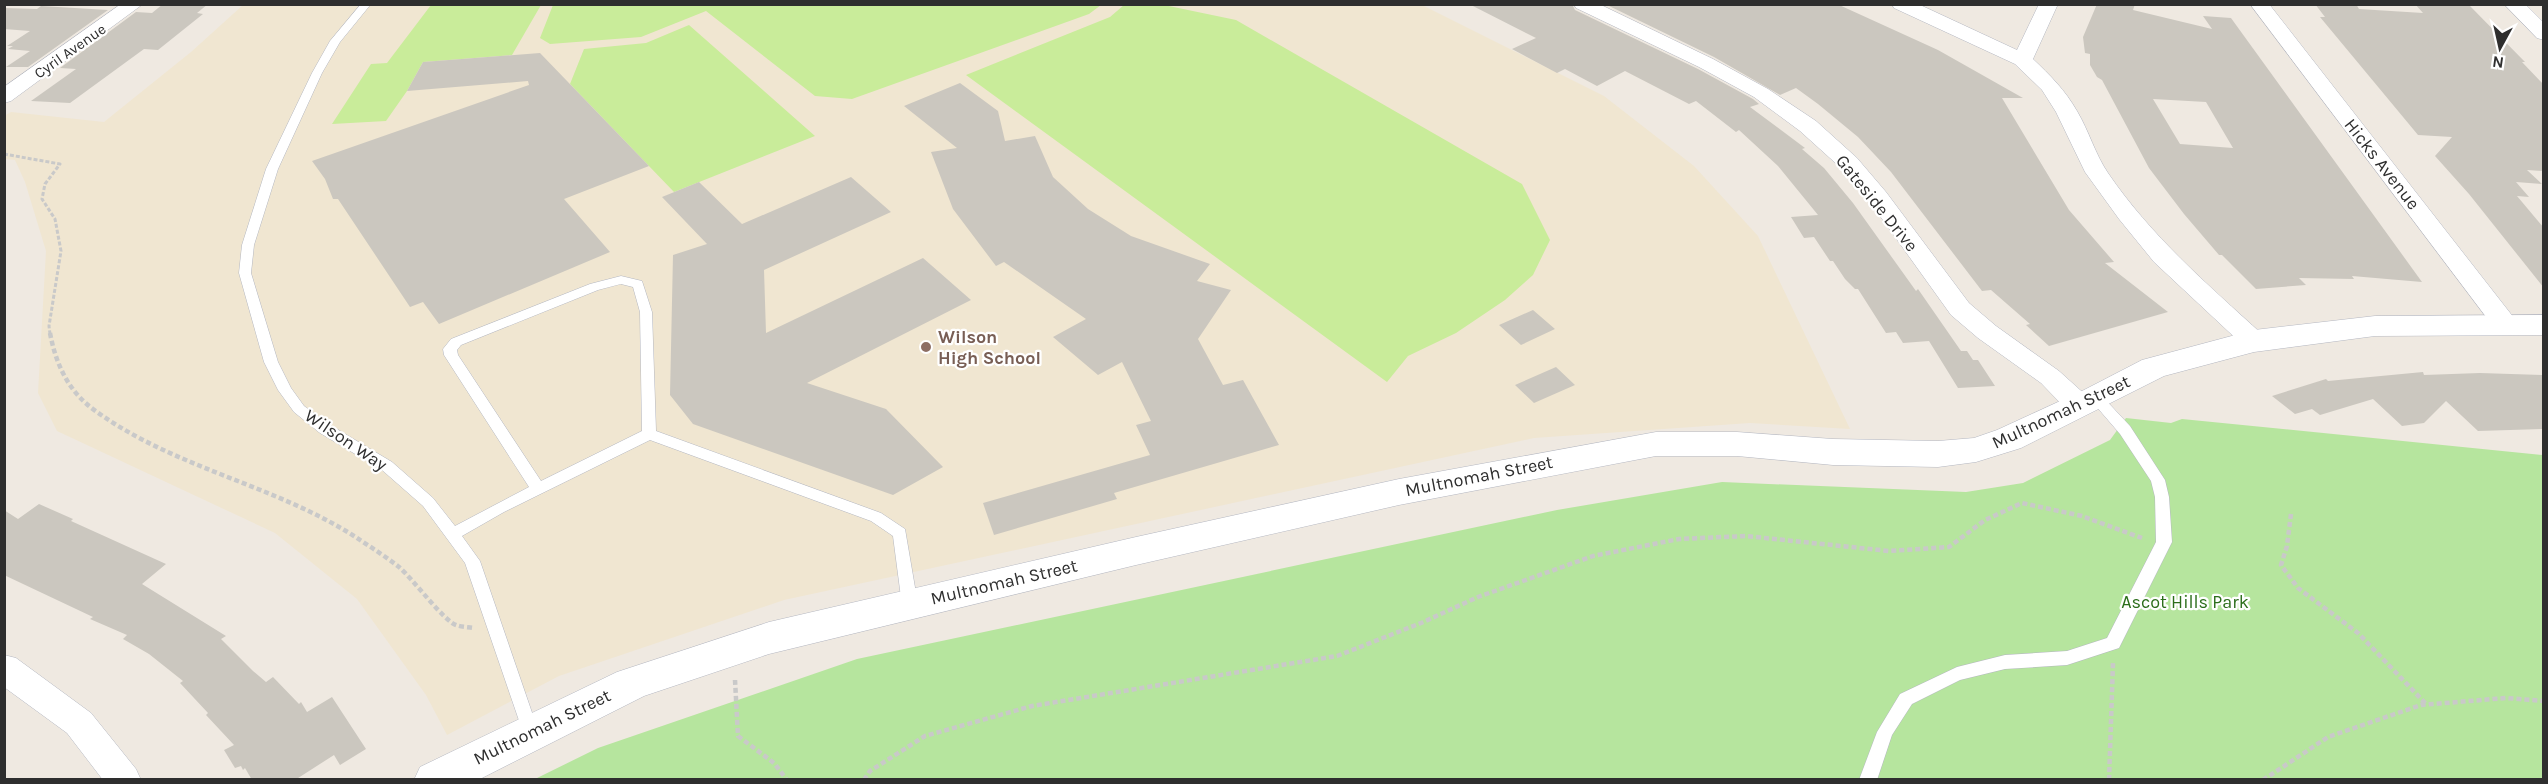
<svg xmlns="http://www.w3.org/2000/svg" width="2548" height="784" font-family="Karla,sans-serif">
<rect width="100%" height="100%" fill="#efe9e1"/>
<path fill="#f0e6d1" d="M243 5H1422L1604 96 1694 166 1758 236 1850 429 1750 423 1534 438 784 600 559 676 447 735 426 695 357 599 275 533 57 431 38 393 46 251 25 182 15 160 5 159 4 116 11 112 104 122 191 52Z"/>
<path fill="#b6e59e" d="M2126 418 2171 423 2182 419 2543 455V779L533 780 598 748 857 659 1557 510 1722 482 1966 492 2023 483 2110 440Z"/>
<path fill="#c9ec9a" d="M431 5H541L512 55 423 62 407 91 386 121 332 124 371 64 387 63Z
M553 5V4L1101 5 1089 14 852 99 815 96 706 11 641 37 550 44 540 38Z
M1124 5H1164L1236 20 1522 184 1550 240 1533 275 1505 300 1456 333 1408 356 1387 382 966 75 1110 17Z
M689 25 815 136 674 192 570 84 584 49 646 43Z"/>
<path fill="#cbc7bf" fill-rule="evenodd" d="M163 4H208L197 13 203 14 158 50 144 49 70 103 31 101 76 69 60 68 136 12 152 13Z
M1469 4H1572L1575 10 1698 69 1753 99 1759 104 1750 107 1805 148 1802 149 1824 168 1853 203 1916 291 1918 289 1961 351H1967L1973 360H1978L1995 386 1958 388 1929 341 1903 343 1896 332 1886 333 1858 289H1855L1845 279 1833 261H1830L1814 237 1804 238 1791 217 1818 215 1778 166 1739 130 1736 132 1696 101 1689 104 1625 71 1597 86 1565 69 1557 73 1512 49 1536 38Z
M1605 4H1837L1938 50 2023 98H2002L2069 210 2114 262 2105 263 2168 312 2049 346 2026 325 2030 324 1991 290 1982 291 1891 172 1858 137 1818 104 1796 88 1780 95 1714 57Z
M2097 4H2135L2133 10 2212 29 2203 16 2231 18 2422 282 2352 276 2354 279 2299 278 2306 285 2256 289 2222 255H2219L2184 214 2149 168 2102 80 2097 77 2090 65V54L2085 53 2083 37ZM2153 99 2206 102 2233 148 2180 144Z
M2315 4H2356L2359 9 2423 13 2415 4H2465L2470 6 2525 62H2522L2544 85V171L2527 170 2542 184 2516 182 2529 197 2517 196 2544 228V288L2469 194 2435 156 2452 137 2418 135 2320 17H2325Z
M41 6 108 10 28 67H6L30 51 8 49 13 46H7L30 31 4 29V8L37 9Z
M540 53 649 166 564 199 610 252 439 324 423 302 410 307 338 199H333L325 179 312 161 529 85 528 81 407 91 423 62Z
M960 83 998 111 1005 141 1035 136 1053 177 1088 209 1131 236 1210 264 1197 281 1231 290 1198 339 1223 385 1243 380 1279 445 1114 493 1117 499 994 535 983 503 1150 455 1136 425 1151 421 1122 362 1098 375 1053 337 1086 319 1004 262 996 266 953 209 931 152 957 148 904 106Z
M851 177 891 212 764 270 766 333 923 258 971 300 807 383 886 409 943 467 893 495 693 424 670 395 673 255 707 244 662 197 699 182 742 224Z
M1533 310 1555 329 1521 345 1499 325Z
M1556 367 1575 385 1534 403 1515 385Z
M2423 372 2424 375 2480 373 2544 375V429L2478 431 2446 401 2424 423 2402 426 2373 399 2320 415 2312 409 2295 414 2272 396 2326 379 2328 381Z
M39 504 73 519 71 521 166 564 142 584 226 636 221 639 253 671 266 682 273 677 299 704 301 702 307 712 332 697 366 749 340 765 334 755 295 780H252L245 768 243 770 241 766 235 768 224 750 234 745 206 715 208 713 180 683 183 681 149 654 123 639 127 635 90 619 93 617 4 575V510L18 519Z"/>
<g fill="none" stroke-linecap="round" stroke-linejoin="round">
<g stroke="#b4b7c1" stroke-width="1">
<path id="lane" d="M361 4H371L340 42 322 73 278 169 254 245 251 273 278 362 291 388 304 406 330 425 392 462 433 498 455 526 529 487 444 355 443 349 451 339 590 284 621 276 642 281 652 312 656 431 881 513 905 529 918 605 916 609 910 611 904 609 902 605 893 536 871 521 650 440 504 512 462 536 480 561 539 733 537 738 531 740 525 738 465 563 423 506 382 470 320 433 294 412 278 390 264 362 239 273 242 245 266 169 312 73 330 41ZM621 284 633 287 640 312 642 431 541 481 458 355 457 350 461 345 598 290Z
M2096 393 2101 395 2130 426 2165 480 2169 497 2172 542 2119 648 2067 665 2005 669 1960 680 1912 704 1892 735 1877 780H1859L1877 732 1900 694 1957 667 2005 655 2067 651 2107 638 2156 542 2155 497 2151 481 2120 434 2089 398Z"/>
</g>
<g stroke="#b4b7c1" stroke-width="1">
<path id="street" d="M121 4H143L11 101 4 103V87Z
M1574 4H1599L1713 59 1768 89 1816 121 1857 158 1886 192 1969 303 1996 326 2059 371 2089 398 2093 405 2089 412 2079 415 2069 412 2041 383 1978 338 1951 315 1870 202 1841 168 1800 131 1754 97 1699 67 1576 8Z
M1892 4H1918L2017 50 2039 4H2058L2033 59C2050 75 2065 90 2077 111 2089 131 2095 154 2108 173 2151 236 2207 284 2263 335L2267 341 2263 347 2254 350 2245 347 2154 262 2119 219 2085 172 2056 112 2042 90 2015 64 1894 8Z
M2250 4H2269L2514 318 2518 324 2514 330 2505 332 2496 330Z
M2504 4H2525L2544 23V40L2537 38Z
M4 655 16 658 91 713 136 769 141 780H103L67 733 4 687Z"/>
</g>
<g stroke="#b4b7c1" stroke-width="1">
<path id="secondary" d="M2544 315V335L2375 336 2254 352 2164 376 2021 448 1976 462 1938 467 1833 465 1737 456H1656L1399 505 1136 565 769 654 644 696 478 780H414L420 767 617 672 769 622 1136 537 1399 479 1656 432H1737L1833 439 1938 441 1974 438 1997 430 2084 390 2142 360 2254 330 2375 316Z"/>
</g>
<path stroke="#c9c9c9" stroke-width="3" stroke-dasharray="4 2" stroke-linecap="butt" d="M4 154 60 164 45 184 42 199 55 219 61 251 49 326 50 334"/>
<path stroke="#c9c9c9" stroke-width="4.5" stroke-dasharray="5 3" stroke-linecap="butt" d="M50 333C56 365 69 393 97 412 175 468 274 485 354 536 369 546 385 556 399 567 412 578 445 622 456 625 461 627 468 627 474 628
M2291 514 2287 546 2281 565 2298 588 2358 633 2426 704
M735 680 738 736 774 763 787 780
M864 780 870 771 925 736 1032 706 1337 656 1421 623 1478 597 1593 556 1679 539 1746 536 1889 551 1949 547 1985 520 2022 503 2082 516 2142 538
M2109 780 2113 663
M2263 780 2328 737 2421 705 2506 698 2544 701"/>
<use href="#lane" fill="#fff" fill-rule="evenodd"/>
<use href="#street" fill="#fff" fill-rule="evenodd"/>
<use href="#secondary" fill="#fff" fill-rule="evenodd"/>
</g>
<circle fill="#8d6e63" stroke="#fff" stroke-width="2" cx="926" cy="347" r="6"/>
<g text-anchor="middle" stroke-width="4.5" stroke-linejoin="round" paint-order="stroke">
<g font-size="15" fill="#2e2e2e" stroke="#fff">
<text transform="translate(70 51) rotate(-35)" y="5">Cyril Avenue</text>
</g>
<g font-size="18" fill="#2e2e2e" stroke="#fff">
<text transform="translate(2382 164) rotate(52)" y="6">Hicks Avenue</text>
<text transform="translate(1877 203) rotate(51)" y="6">Gateside Drive</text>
<text transform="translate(2061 412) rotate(-25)" y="6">Multnomah Street</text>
<text transform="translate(346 440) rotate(34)" y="6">Wilson Way</text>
<text transform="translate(1479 476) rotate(-11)" y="6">Multnomah Street</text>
<text transform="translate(1004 582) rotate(-13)" y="6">Multnomah Street</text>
<text transform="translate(542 727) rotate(-26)" y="6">Multnomah Street</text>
</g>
<g font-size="18" font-weight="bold" fill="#785e54" stroke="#fff" text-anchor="start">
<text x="938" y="343">Wilson<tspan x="938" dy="21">High School</tspan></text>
</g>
<g font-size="18" fill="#2c6e1b" stroke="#fff">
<text x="2185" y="608">Ascot Hills Park</text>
</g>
</g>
<rect width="2548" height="784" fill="none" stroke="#2e2e2e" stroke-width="12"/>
<g transform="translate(2500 48) rotate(188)" stroke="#ffffff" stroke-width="4.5" paint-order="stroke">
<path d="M0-4.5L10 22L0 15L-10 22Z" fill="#2e2e2e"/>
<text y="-9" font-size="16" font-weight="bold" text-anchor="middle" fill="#2e2e2e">N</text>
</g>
</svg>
